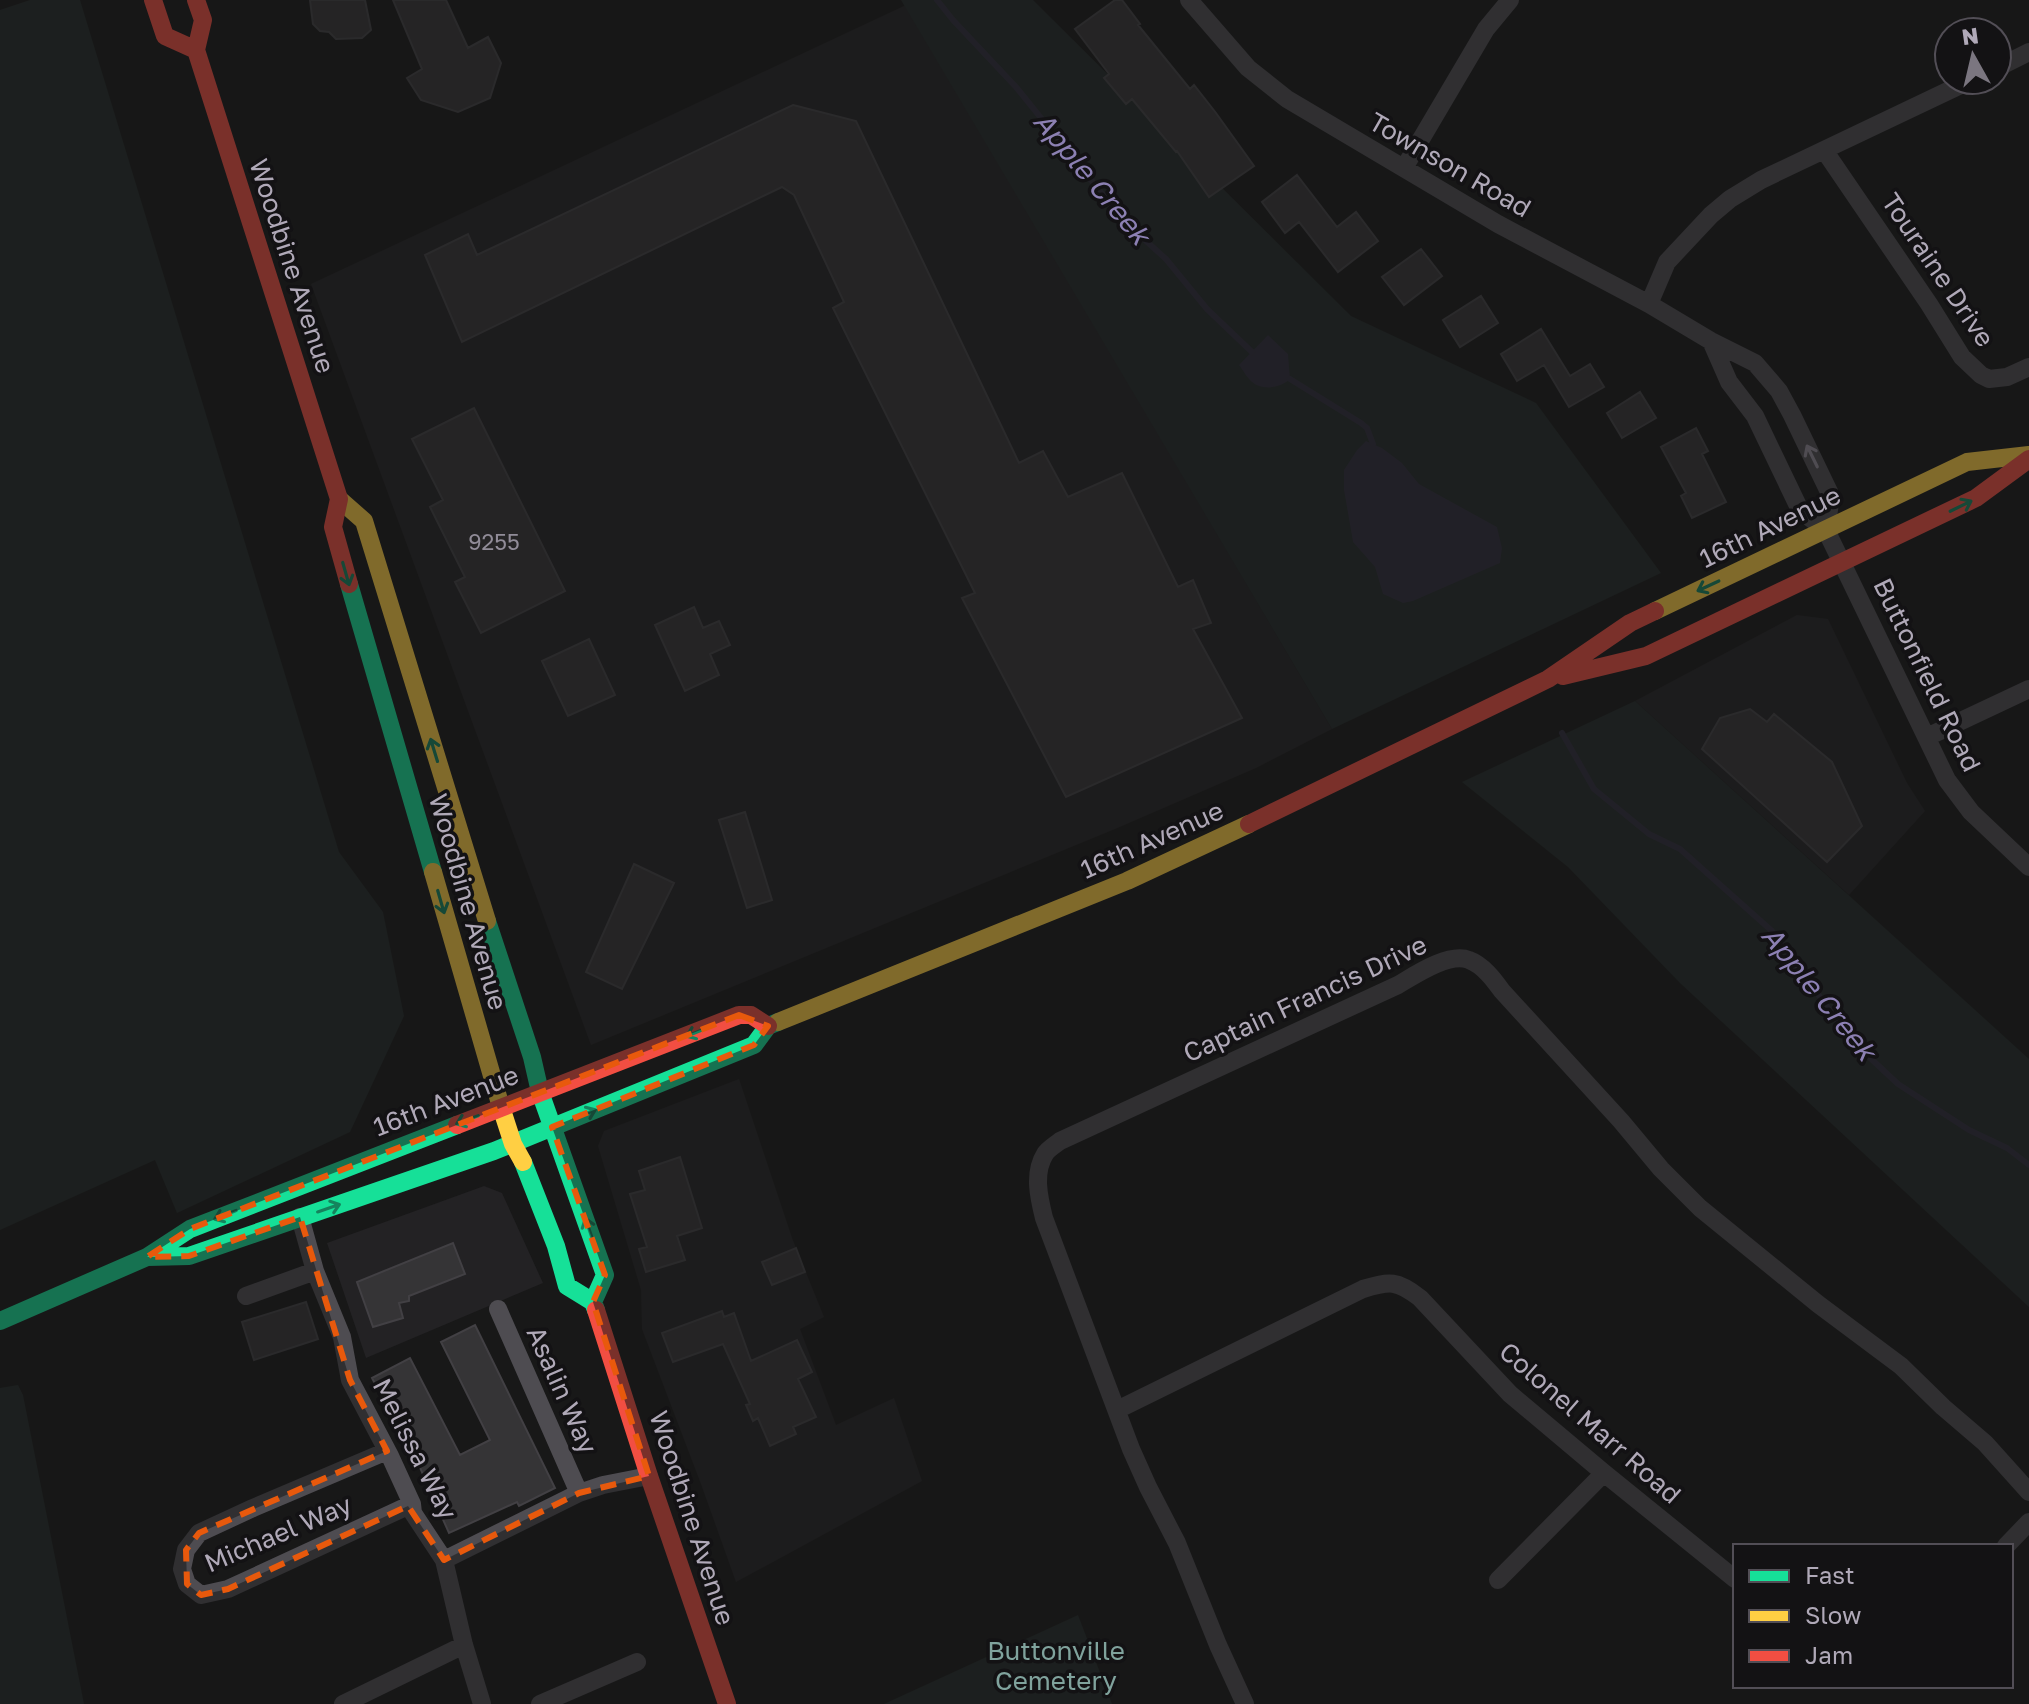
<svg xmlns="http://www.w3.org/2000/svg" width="2029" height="1704" font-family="'Golos Text',sans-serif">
<rect width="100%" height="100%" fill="#181818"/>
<path fill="#232224" d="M906 5 1332 729 1256 768 1115 829 591 1045 311 284Z
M1797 615 1828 619 1907 783 1925 811 1849 895 1635 701Z
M739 1079 792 1238 824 1317 800 1329 836 1425 894 1398 922 1481 736 1582 701 1484 642 1329 641 1290 598 1146 604 1131Z
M484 1186 502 1193 543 1283 366 1358 327 1243Z"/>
<path fill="#222928" d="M30 0H80L339 852 383 912 404 1016 350 1132 177 1213 155 1160 0 1230V10Z
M901 0H1033L1351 316 1536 403 1661 573 1332 729Z
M1635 701 2029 1059V1307L1680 983 1568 867 1462 782Z
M18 1385 23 1395 84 1704H0V1388Z
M1078 1615 1112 1704H884Z"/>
<path fill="#2e2b3a" d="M1268 335 1288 354 1290 379C1281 388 1262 391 1252 382 1247 378 1243 370 1239 365Z
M1366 441 1382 448 1402 463 1419 484 1497 527 1502 548 1500 563 1413 601 1403 603 1383 594 1375 567 1353 542 1344 490V470L1357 450Z"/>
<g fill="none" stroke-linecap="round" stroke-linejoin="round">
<path stroke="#2e2b3a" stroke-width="6" d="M937 0 953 20 1016 87 1124 221 1166 259 1207 309 1252 352
M1290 379 1361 423 1367 428 1373 444
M1562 733 1594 789 1649 834 1680 849 1772 931 1852 1041 1898 1084 1969 1130 2007 1148 2029 1165"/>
</g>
<path fill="#353436" stroke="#424044" stroke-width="2" d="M310 0H365L371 30 362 38 336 39 329 32 320 31 313 24Z
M393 0H446L468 48 488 37 501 63 490 98 458 112 421 100 407 78 422 69Z
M1115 0H1122L1140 24 1138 25 1190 89 1194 85 1216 113 1254 166 1209 197 1177 151 1176 152 1132 99 1126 104 1104 78 1109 74 1075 29Z
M793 105 856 121 1019 463 1043 451 1068 497 1122 473 1178 587 1193 580 1211 623 1193 629 1242 718 1066 797 962 598 975 593 833 308 844 302 794 195 782 187 462 342 425 255 468 234 477 255Z
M1297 175 1337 227 1356 212 1378 241 1338 272 1299 222 1285 233 1262 202Z
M1421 249 1442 276 1404 305 1382 277Z
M1481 296 1498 323 1460 347 1443 320Z
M1541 329 1570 376 1590 364 1604 387 1569 407 1544 365 1517 381 1501 354Z
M1640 392 1656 418 1622 438 1607 413Z
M474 408 565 591 481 633 455 582 465 577 430 507 443 500 412 439Z
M1696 428 1708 451 1702 454 1726 502 1692 518 1681 496 1686 493 1661 447Z
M694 607 703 628 719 621 730 645 710 654 719 675 685 691 655 625Z
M589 639 615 695 568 716 542 661Z
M1750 709 1767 722 1774 714 1832 762 1862 826 1827 862 1702 749 1720 718Z
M745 812 772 900 747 908 719 820Z
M634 864 674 883 622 989 586 972Z
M680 1157 702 1228 677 1236 685 1260 646 1272 639 1249 647 1247 630 1194 645 1190 639 1171Z
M453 1243 465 1274 409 1296V1301L399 1303 403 1318 373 1327 357 1282Z
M796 1248 805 1272 772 1285 762 1262Z
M306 1302 318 1339 254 1360 242 1322Z
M722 1311 724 1317 734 1313 751 1361 797 1340 812 1372 798 1379 816 1417 793 1427 796 1434 770 1446 758 1418 753 1421 746 1405 750 1404 723 1344 673 1362 662 1333Z
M475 1325 555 1488 519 1506 517 1502 449 1533 418 1463 416 1464 372 1378 410 1358 460 1455 490 1440 441 1342Z"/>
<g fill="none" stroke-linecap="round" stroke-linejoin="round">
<path stroke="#4e4c51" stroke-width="18" d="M1189 0 1248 68 1287 99 1498 224 1649 304 1711 341 1755 363 1779 391 1792 415 1831 496 1826 530
M1997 68 2029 52
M1824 150 1929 304 1962 357 1981 375 1989 379 2007 377 2029 367
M1404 168 1486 29 1510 0
M1649 304 1667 262 1711 215 1730 199 1761 180 1971 80
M1711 341 1729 382 1755 416 1800 510 1826 530 1947 780 1971 812 2029 867
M1927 737 2029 689
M300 1217 315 1271 342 1337 350 1380 390 1456 412 1504 413 1513 444 1560 464 1645 482 1704
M246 1296 315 1271
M498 1309 579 1493
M1117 1410 1363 1289C1390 1281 1397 1280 1420 1298L1510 1394 1604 1473 1735 1579
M387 1451 253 1508 199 1533 186 1550 182 1569 187 1584 201 1595 228 1589 412 1504
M2006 1546 2029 1522
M444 1560 579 1493 603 1485 649 1476
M1498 1580 1604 1473
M343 1704 464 1645
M540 1704 637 1662
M1245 1704 1218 1645 1177 1543 1148 1487 1131 1449 1044 1218C1039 1198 1033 1173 1045 1154 1048 1149 1055 1145 1060 1141L1398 985C1415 975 1449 952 1469 960 1483 965 1494 980 1502 991L1621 1121 1661 1169 1700 1208 1818 1304 1901 1366 1943 1407 1985 1443 2029 1492"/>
<path stroke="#16e098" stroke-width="18" d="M349 584 433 872
M487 921 532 1057 540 1092 605 1275 593 1302 596 1310
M523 1162 556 1246 567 1286 593 1302
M147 1257 189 1256 494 1151 754 1045 768 1026 778 1022
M0 1321 147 1257 190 1229 457 1125"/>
<path stroke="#ffcf43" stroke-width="18" d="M339 499 364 521 487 921
M1655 611 1967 462 2029 455
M433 872 501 1107 513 1144 523 1162
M778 1022 1127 881 1249 824"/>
<path stroke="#f24e42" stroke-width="18" d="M153 0 165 36 196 50
M196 0 203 20 196 50 339 499 333 527 349 584
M1563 676 1646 656 1976 498 2029 459
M1249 824 1548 679 1630 623 1655 611
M457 1125 739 1015H751L768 1026
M596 1310 649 1476 727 1704"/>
</g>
<defs><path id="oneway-shaft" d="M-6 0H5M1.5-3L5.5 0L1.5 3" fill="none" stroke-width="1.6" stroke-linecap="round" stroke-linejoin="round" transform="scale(2)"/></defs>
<use stroke="#938d99" href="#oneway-shaft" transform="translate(1812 456) rotate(-116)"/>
<g stroke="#15835d">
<use href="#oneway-shaft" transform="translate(1961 506) rotate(-26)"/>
<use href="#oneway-shaft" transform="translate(346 574) rotate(74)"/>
<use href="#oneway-shaft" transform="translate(1708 586) rotate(155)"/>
<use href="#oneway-shaft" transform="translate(434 750) rotate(-107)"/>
<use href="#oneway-shaft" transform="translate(441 902) rotate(74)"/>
<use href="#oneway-shaft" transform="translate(697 1032) rotate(158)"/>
<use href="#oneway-shaft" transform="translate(585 1114) rotate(-22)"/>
<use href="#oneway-shaft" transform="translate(467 1120) rotate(159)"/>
<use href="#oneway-shaft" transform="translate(329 1208) rotate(-19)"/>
<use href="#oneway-shaft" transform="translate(225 1215) rotate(158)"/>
<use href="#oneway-shaft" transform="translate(589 1229) rotate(-109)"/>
</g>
<path d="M0 0H2029V1704H0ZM739 1015 768 1026 754 1045 552 1127 605 1275 593 1302 649 1476 579 1493 444 1560 408 1506 228 1589 201 1595 187 1584 186 1550 199 1533 387 1451 350 1380 300 1217 189 1256 147 1257 190 1229Z" fill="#181818" fill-opacity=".55" fill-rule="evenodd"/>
<path fill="none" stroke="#e8590c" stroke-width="6" stroke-dasharray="16 10" stroke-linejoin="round" d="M739 1015 768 1026 754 1045 552 1127 605 1275 593 1302 649 1476 579 1493 444 1560 408 1506 228 1589 201 1595 187 1584 186 1550 199 1533 387 1451 350 1380 300 1217 189 1256 147 1257 190 1229Z"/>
<g text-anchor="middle" stroke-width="7" stroke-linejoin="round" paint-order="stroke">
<g font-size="22" fill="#918c98">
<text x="494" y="550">9255</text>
</g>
<g font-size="26" fill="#b0a9b8" stroke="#131214">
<text transform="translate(1450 165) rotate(30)" y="9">Townson Road</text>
<text transform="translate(292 266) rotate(72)" y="9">Woodbine Avenue</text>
<text transform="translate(1938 270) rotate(56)" y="9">Touraine Drive</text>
<text transform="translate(1770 527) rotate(-26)" y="9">16th Avenue</text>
<text transform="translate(1927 675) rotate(64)" y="9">Buttonfield Road</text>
<text transform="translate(1152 840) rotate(-24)" y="9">16th Avenue</text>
<text transform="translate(468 902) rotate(74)" y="9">Woodbine Avenue</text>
<text transform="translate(1305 999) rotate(-25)" y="9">Captain Francis Drive</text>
<text transform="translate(446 1101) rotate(-21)" y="9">16th Avenue</text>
<text transform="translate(562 1390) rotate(66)" y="9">Asalin Way</text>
<text transform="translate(1590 1423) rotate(41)" y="9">Colonel Marr Road</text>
<text transform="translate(415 1449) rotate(63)" y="9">Melissa Way</text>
<text transform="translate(692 1518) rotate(72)" y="9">Woodbine Avenue</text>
<text transform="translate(278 1534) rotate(-23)" y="9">Michael Way</text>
</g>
<g font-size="26" fill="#80a39d" stroke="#131214">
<text x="1056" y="1660">Buttonville<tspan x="1056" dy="30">Cemetery</tspan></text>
</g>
<g font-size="28" font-style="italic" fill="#8c80b3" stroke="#131214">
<text transform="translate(1092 178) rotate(50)" y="10">Apple Creek</text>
<text transform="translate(1819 993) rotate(51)" y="10">Apple Creek</text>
</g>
</g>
<rect x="1733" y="1544" width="280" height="144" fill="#131214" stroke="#524e56" stroke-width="2"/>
<rect x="1749" y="1570" width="40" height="12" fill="#16e098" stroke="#524e56" stroke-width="2"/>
<text x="1805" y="1584" font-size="24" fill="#b0a9b8">Fast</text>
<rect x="1749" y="1610" width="40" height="12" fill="#ffcf43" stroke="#524e56" stroke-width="2"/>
<text x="1805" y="1624" font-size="24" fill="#b0a9b8">Slow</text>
<rect x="1749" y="1650" width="40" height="12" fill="#f24e42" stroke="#524e56" stroke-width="2"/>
<text x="1805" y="1664" font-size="24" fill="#b0a9b8">Jam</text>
<g transform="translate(1973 56) rotate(352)"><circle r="38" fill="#131214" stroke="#524e56" stroke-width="2"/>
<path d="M0-6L14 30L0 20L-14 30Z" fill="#7b7680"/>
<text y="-12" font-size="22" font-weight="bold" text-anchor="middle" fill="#b0a9b8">N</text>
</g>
</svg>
